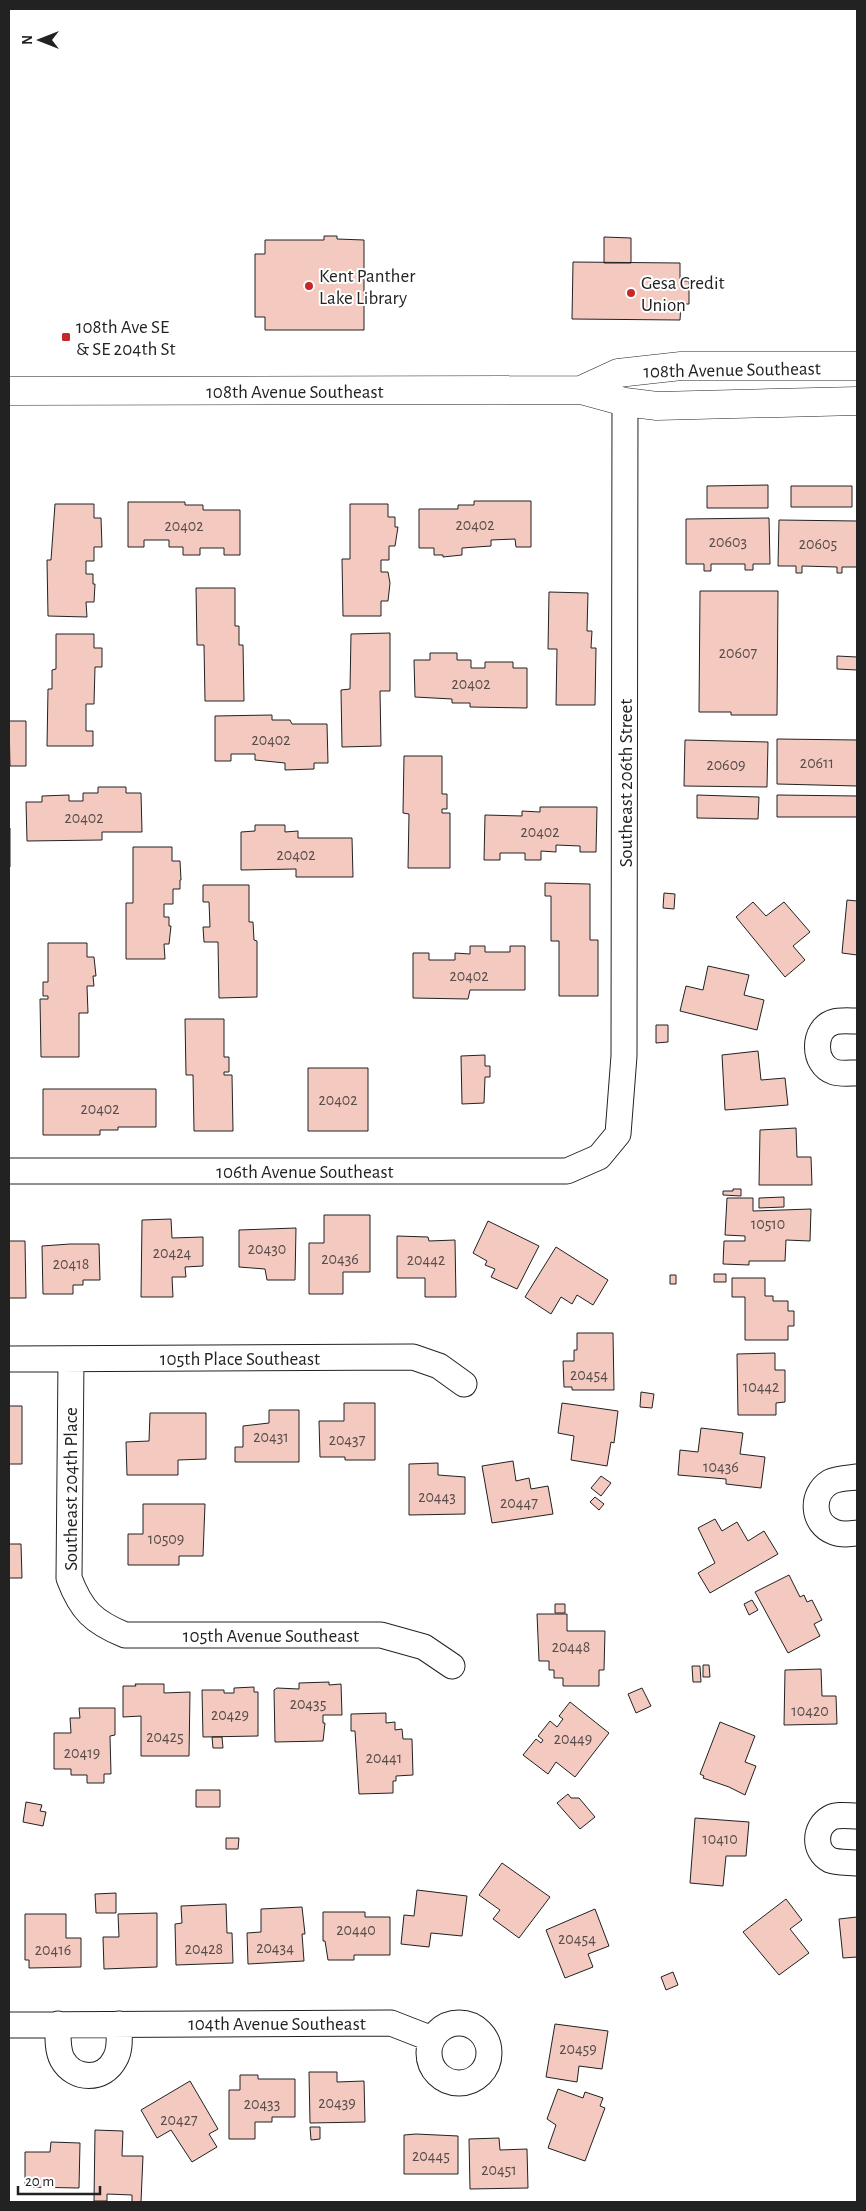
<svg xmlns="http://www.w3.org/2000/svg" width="866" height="2211" font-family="'Alegreya Sans',sans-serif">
<rect width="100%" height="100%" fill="#fff"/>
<path fill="#f3c9c0" stroke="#222" d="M324 236H337V239L364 240V330H265V317H255V254H265V240H324Z
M604 237 631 238V263H604Z
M573 262 680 263V281H689V304H681L680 320 572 319Z
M768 485V508H707V486Z
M791 486H852V507H791Z
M474 501H531V547H516L515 539 491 540V546L462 548V555L443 557V555H434V548H419V509H458V505H474Z
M128 502H185V505H203V510H240V555H224V548H200V555H183V547H169V540H144V547H128Z
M55 504H94V518H101L102 547H94V561H86V574H93V584H95L94 602H86L87 617 48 616 47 560H51Z
M350 504H388V517H395V527H398L395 546H389V560H381V572H388L390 583 388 601H381V616H343L342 559H350Z
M769 518 770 564H753V570H745V564H711V571H704V564H686V519Z
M779 520 857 521V567H842V573H837V567L802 566V573H796V566H778Z
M196 588H235V626H239V645H243L244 701H205L204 645H197Z
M700 591H778L777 715H731V712H699Z
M549 592 588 593 587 631H592L591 648H596L595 705H556L557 649H548Z
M390 633V691H380L381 746 342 747 341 690 350 689 351 634Z
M56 634H94V648H102V667H95L94 704H86V731H93V746H47L48 689H52V670L56 669Z
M430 653H457V660H471V668H485V662H513V668H527V708L470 707V703H452V699L415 697 414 660H430Z
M837 656 857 657V670L837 669Z
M272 715V720H290L292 724H327L328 763H314V769L285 770V763L255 760V754H231V761H215V716Z
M9 721H26V766H10Z
M777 739 857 740V786L777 784Z
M685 740 768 742 767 787 684 786Z
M404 756H442V794H447V809H442V813H450V868H408L409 814 403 813Z
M98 787H126V793H141L142 832H102V840L27 841 26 802H42V796L69 795V801H83V793H98Z
M697 795 759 797 758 819 697 818Z
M777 795 857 796V817H777Z
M540 807H597L596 852H580V846L556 845V852L541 851V860H525V853H500V860H484L485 815 522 816V811L540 812Z
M255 825H285V832L298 831V838H352L353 877H296V869L241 870V832L255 831Z
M9 828H10V867H9Z
M133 847H172V861H180L181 880H180V889H173V904H164V917H169V926H171L169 944H164L165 959H126V903H133Z
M545 883 590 884V940H598V996H559V941H551V896H545Z
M203 885H249V922H253L254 940 257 941V997L219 998 218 942H204L203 927H210L209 902H203Z
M664 893 675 894 674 909 663 908Z
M847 900 857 901V955L842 953Z
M753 902 766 916 784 902 810 932 793 946 805 960 785 977 736 917Z
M48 943H87V957H94L96 976H93L94 986H87L88 1013H79V1057H41L40 999H48V996H43V982H48Z
M470 946H485V952H510V946H525V990H470L468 999 413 998V953H429V960H455V953L470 954Z
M708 966 749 975 744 995 764 1000 757 1030 680 1011 686 986 703 990Z
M185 1019H224V1057H229V1072H224V1075H232L233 1131H194L193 1075H186Z
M656 1025H668V1042L656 1043Z
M758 1051 761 1080 785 1078 788 1105 725 1110 722 1055Z
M485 1055V1066H490V1077H485L484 1103 462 1104 461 1056Z
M308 1068H368V1131H308Z
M43 1089H156V1127H118V1130H100V1135H43Z
M796 1128 797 1157H811L812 1185H759L760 1130Z
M733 1189H741V1196L723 1195V1191H733Z
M784 1197V1207L759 1208V1198Z
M727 1198H753V1211L811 1209 810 1241 786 1240 785 1261H749V1265L723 1264 724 1241H745V1236L725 1235Z
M324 1215H370V1272H343V1294H309V1243H324Z
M171 1219 172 1238 203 1237V1266L185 1267 186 1277H172L173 1297H141L142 1220Z
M488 1221 539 1246 517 1289 491 1277 495 1269 485 1265 487 1261 473 1253Z
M296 1228 295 1280H267L265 1269 239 1267V1230Z
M397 1236 428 1237 429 1241 455 1240 456 1297H425V1278H397Z
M9 1241H25L26 1298H9Z
M70 1244H99L100 1280H83V1285H73V1294H43L42 1246Z
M556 1247 608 1280 593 1305 577 1295 572 1304 561 1297 551 1314 525 1297Z
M714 1274H726V1282H714Z
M670 1275H676V1284H670Z
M732 1278H765V1296H773V1301H788V1311H794V1326H788V1340H745V1297H732Z
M577 1333H613L614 1390H572V1387H564L563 1361H574V1350H577Z
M775 1353V1370H785V1402L776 1403V1415H738L737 1354Z
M641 1392 654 1394 652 1408 640 1407Z
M344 1403H375V1460H345V1457H320L319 1421H344Z
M562 1403 618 1411 614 1443 611 1442 607 1466 571 1460 574 1436 558 1433Z
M9 1406H22V1464H9Z
M269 1410H299V1462H235V1447H243V1426L269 1423Z
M150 1413H206V1459L178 1460V1475H127L126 1442 149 1441Z
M701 1428 743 1433 740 1454 765 1457 761 1488 726 1484V1479L678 1475 680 1450 698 1452Z
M513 1461 516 1481 529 1478 531 1489 548 1486 553 1514 492 1523 482 1466Z
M438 1463V1475L465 1477V1514L409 1515V1464Z
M601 1476 611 1483 601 1496 591 1488Z
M595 1497 604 1504 599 1510 590 1502Z
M143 1504H205L203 1556H179V1565H128V1534H143Z
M715 1519 722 1531 737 1522 748 1541 764 1531 778 1554 710 1593 698 1573 715 1563 698 1528Z
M9 1544H21L22 1578H9Z
M789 1575 800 1597 804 1595 807 1602 812 1600 822 1620 814 1624 820 1636 788 1653 755 1592Z
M752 1600 758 1610 749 1615 744 1604Z
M555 1604H565V1613H555Z
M537 1614H567V1631H605L604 1670H599V1686H563V1678H554V1670H549V1661H539Z
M703 1665H709L710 1677H703Z
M692 1666H700L701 1682H693Z
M821 1669 822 1696H836L837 1724 784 1725 785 1670Z
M329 1682V1685L341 1684 342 1715H323V1723H325L323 1741 275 1742 274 1690 277 1688 299 1689V1683Z
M135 1684H164V1693L190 1692 189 1756H141V1716L123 1717V1686H136Z
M254 1687V1692H258V1736L203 1737 202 1690H224V1693H234V1688Z
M642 1688 651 1706 636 1713 628 1694Z
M570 1702 609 1733 575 1777 556 1762 548 1774 523 1755 536 1739 541 1743 543 1740 538 1736 550 1721 557 1727 563 1719 559 1716Z
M79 1708H115V1735L110 1736 111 1774H104V1783H87V1775H71V1769H54V1733H71L70 1718H80Z
M386 1713V1723L395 1722V1730L402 1729 403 1739H412L413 1775 396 1776V1781H393V1793L359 1794 355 1731H351V1714Z
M720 1722 755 1736 745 1762 756 1766 745 1795 729 1787 703 1778 704 1776 700 1774Z
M212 1737H222L223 1748H213Z
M196 1790H220V1807H196Z
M568 1794 571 1798H579L595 1817 580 1829 557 1803Z
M26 1802 42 1805 40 1811 46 1812 43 1826 23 1822Z
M695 1818 749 1822 746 1856H726L723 1886 690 1883Z
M226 1838H239L238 1849H226Z
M502 1863 550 1897 519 1938 493 1919 500 1910 479 1895Z
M417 1890 467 1896 462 1936 431 1933 429 1947 401 1944 404 1915 414 1916Z
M116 1893V1913H96L95 1894Z
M786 1899 802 1920 790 1929 809 1953 779 1975 743 1932Z
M226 1904 227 1933H232L233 1963 176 1965 175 1924 182 1923 181 1906Z
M302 1907 305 1934H302L304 1961 248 1964 247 1933 261 1932V1909Z
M595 1909 609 1946 588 1954 593 1967 565 1978 546 1930Z
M323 1912H365V1917H390V1955H354V1960H328L325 1941H323Z
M157 1913V1967L104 1969 103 1937H119L118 1914Z
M25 1914H66V1938H81V1967L29 1968V1960H25Z
M857 1917V1957L843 1958 839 1919Z
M673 1972 678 1985 666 1990 661 1977Z
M555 2024 608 2031 602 2069 579 2066 577 2082 546 2077Z
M309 2072H337V2082L364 2081 365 2122 310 2123Z
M240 2075H258V2079H295V2117H272V2122H255V2139H229V2090H240Z
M190 2081 218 2129 209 2134 217 2147 192 2162 171 2130 157 2138 141 2110Z
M558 2089 583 2098 585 2092 603 2098 600 2106 605 2108 585 2161 548 2148 556 2125 547 2119Z
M310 2127H320V2139L311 2140Z
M95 2130 123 2131 122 2156H143L141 2202H132V2195L107 2194V2201H94Z
M416 2134 458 2136V2174H404V2135Z
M499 2138 500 2150 527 2149 528 2188 470 2189 469 2139Z
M51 2142 80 2143 79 2188 25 2187V2152H50Z"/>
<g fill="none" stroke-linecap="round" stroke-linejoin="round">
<g stroke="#222" stroke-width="27">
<path id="street" d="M857 1021C850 1021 840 1020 834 1022 812 1028 812 1065 834 1072 840 1074 850 1073 857 1073
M9 1171H567L599 1157 618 1134 624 1056 625 402
M9 1359 413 1357 439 1366 464 1384
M71 1359 69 1578C81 1610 93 1622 125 1635H381L424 1647 452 1666
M857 1477C849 1478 838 1478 830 1482 810 1494 812 1524 834 1532 841 1535 850 1534 857 1533
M857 1816C849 1816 837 1814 830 1818 814 1827 813 1851 830 1860 837 1863 849 1862 857 1863
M429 2053a30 30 0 1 1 60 0a30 30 0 1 1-60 0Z
M58 2024C58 2035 57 2049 62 2059 74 2081 104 2081 115 2059 121 2049 119 2035 119 2024
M9 2025 391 2023 432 2039"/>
</g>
<g stroke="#222" stroke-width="29">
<path id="primary" d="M581 390 618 373 681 366H857
M9 391 581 390 625 402 657 406 857 401"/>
</g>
<use href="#street" stroke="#fff" stroke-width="25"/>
<use href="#primary" stroke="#fff" stroke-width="28"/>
</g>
<g fill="#c62828" stroke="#fff" stroke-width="2">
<circle cx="309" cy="286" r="5"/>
<circle cx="631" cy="293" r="5"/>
<rect x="61" y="332" width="10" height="10" rx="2.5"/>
</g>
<g text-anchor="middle" stroke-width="4" stroke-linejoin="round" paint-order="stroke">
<g font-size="16" fill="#564c4a">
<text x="475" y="530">20402</text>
<text x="184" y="531">20402</text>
<text x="728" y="547">20603</text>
<text x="818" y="549">20605</text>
<text x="738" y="658">20607</text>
<text x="471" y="689">20402</text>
<text x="271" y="745">20402</text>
<text x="817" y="768">20611</text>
<text x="726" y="770">20609</text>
<text x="84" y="823">20402</text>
<text x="540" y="837">20402</text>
<text x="296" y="860">20402</text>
<text x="469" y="981">20402</text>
<text x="338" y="1105">20402</text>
<text x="100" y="1114">20402</text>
<text x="768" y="1229">10510</text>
<text x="267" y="1254">20430</text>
<text x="172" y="1258">20424</text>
<text x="340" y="1264">20436</text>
<text x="426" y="1265">20442</text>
<text x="71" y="1269">20418</text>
<text x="589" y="1380">20454</text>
<text x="761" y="1392">10442</text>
<text x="271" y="1442">20431</text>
<text x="347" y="1445">20437</text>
<text x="721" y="1472">10436</text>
<text x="437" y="1502">20443</text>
<text x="519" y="1508">20447</text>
<text x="166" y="1544">10509</text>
<text x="571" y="1652">20448</text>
<text x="308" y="1709">20435</text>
<text x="810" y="1716">10420</text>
<text x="230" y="1720">20429</text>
<text x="165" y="1742">20425</text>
<text x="573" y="1744">20449</text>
<text x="82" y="1758">20419</text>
<text x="384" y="1763">20441</text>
<text x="720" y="1844">10410</text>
<text x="356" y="1935">20440</text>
<text x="577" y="1944">20454</text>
<text x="275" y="1953">20434</text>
<text x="204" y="1954">20428</text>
<text x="53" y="1955">20416</text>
<text x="578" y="2054">20459</text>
<text x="337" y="2108">20439</text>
<text x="262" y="2109">20433</text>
<text x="179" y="2125">20427</text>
<text x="431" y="2161">20445</text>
<text x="499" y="2175">20451</text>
</g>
<g font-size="19" fill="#222" stroke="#fff" text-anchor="start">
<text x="319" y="282">Kent Panther<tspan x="319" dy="22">Lake Library</tspan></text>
<text x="641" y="289">Gesa Credit<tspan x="641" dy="22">Union</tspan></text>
<text x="76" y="333">108th Ave SE<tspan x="76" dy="22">&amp; SE 204th St</tspan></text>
</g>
<g font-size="19" fill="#222" stroke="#fff">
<text transform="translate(732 369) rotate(-1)" y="7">108th Avenue Southeast</text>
<text x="295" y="398">108th Avenue Southeast</text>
<text transform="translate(625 783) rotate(-90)" y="7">Southeast 206th Street</text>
<text x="305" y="1178">106th Avenue Southeast</text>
<text x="240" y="1365">105th Place Southeast</text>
<text transform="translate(70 1489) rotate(-90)" y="7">Southeast 204th Place</text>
<text x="271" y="1642">105th Avenue Southeast</text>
<text x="277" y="2030">104th Avenue Southeast</text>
</g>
</g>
<rect width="866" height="2211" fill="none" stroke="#222222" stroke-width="20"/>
<g transform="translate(40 40) rotate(270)" stroke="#ffffff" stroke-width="4" paint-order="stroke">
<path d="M0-4L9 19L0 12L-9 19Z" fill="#222222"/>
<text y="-8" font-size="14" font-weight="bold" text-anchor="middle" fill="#222222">N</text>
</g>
<path d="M18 2186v8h82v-8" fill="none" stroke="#222222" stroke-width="2.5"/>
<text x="25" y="2186" font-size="15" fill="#222222" stroke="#ffffff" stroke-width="4" paint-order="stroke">20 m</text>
</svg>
